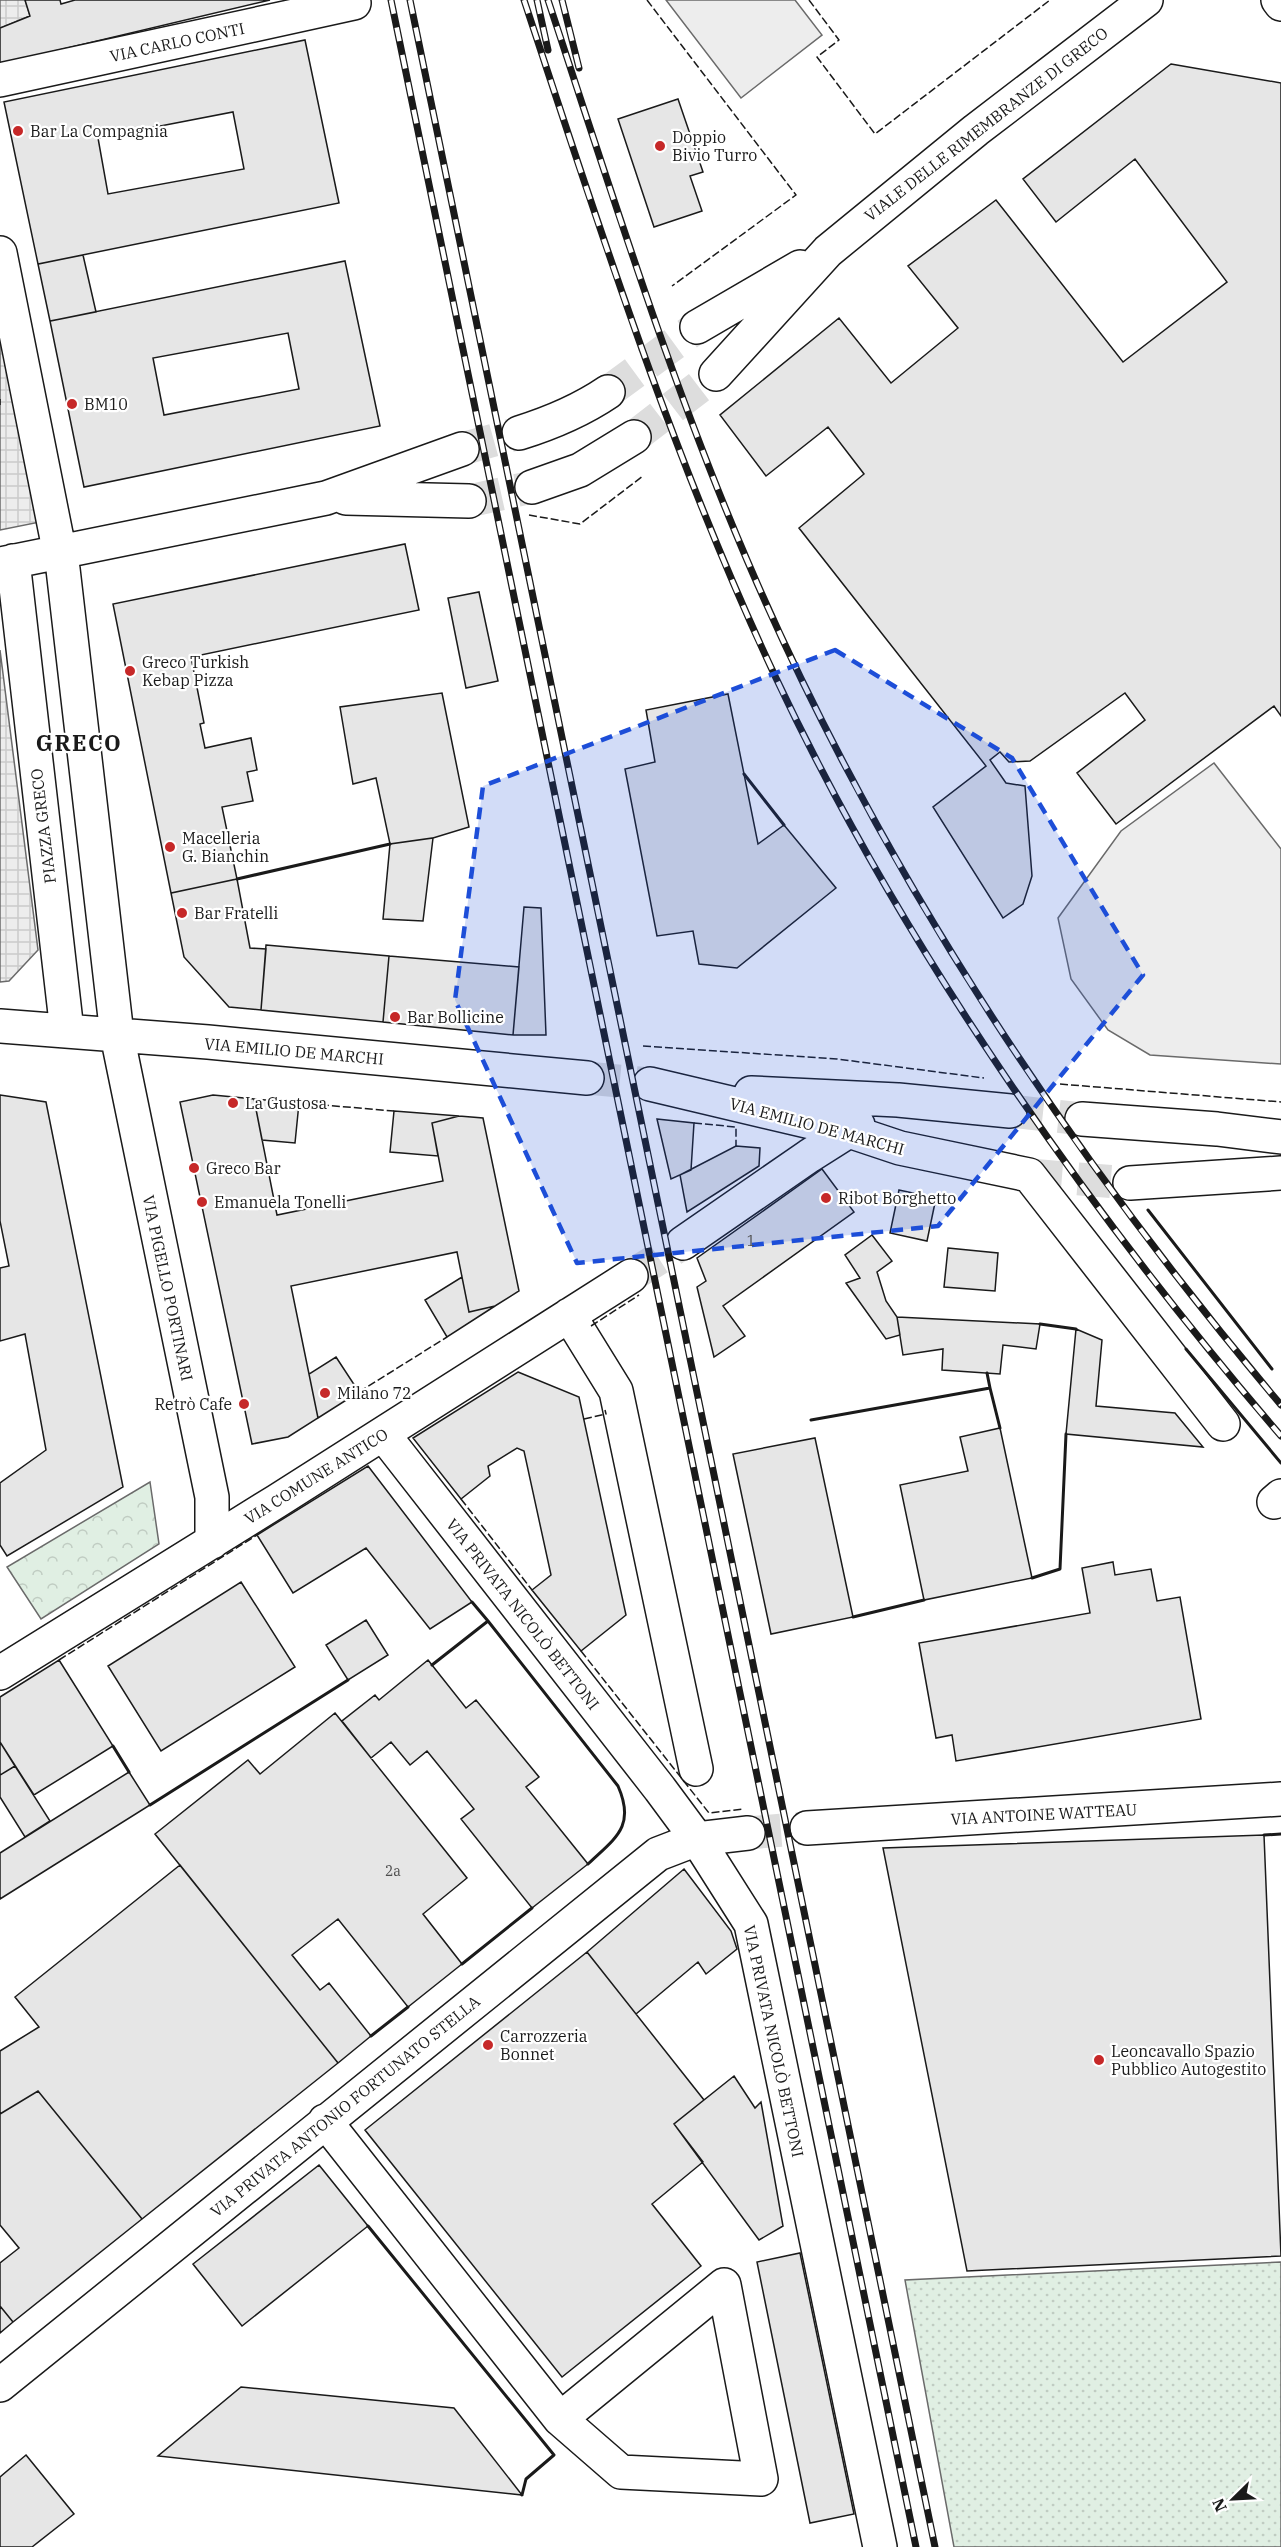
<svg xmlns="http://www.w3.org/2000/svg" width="1281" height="2547" font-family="'IBM Plex Serif',serif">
<defs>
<pattern id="grass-dots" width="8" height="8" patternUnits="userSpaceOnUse" patternTransform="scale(1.5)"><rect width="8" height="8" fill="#e0efe3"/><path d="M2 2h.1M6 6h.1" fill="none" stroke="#c0ccc2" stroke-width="1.8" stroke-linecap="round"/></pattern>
<pattern id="park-crowns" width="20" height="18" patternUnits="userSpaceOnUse" patternTransform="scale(1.5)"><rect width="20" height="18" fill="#e0efe3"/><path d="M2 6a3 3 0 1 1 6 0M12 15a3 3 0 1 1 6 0" fill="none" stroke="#c0ccc2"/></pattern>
<pattern id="plaza-grid" width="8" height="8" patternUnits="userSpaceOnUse" patternTransform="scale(1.5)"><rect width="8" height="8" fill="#ededed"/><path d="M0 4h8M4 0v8" fill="none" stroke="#cbcbcb"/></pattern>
</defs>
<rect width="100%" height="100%" fill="#fff"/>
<path fill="url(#grass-dots)" stroke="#6a6a6a" stroke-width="1.5" d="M1281 2262V2547H954L905 2280Z"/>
<path fill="url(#park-crowns)" stroke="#6a6a6a" stroke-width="1.5" d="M150 1482 159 1544 41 1619 7 1567Z"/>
<path fill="#ededed" stroke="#6a6a6a" stroke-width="1.5" d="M666 0H795L822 35 741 98Z
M1214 763 1281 849V1064L1150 1055 1108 1030 1071 979 1058 918 1121 831Z"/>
<path fill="url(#plaza-grid)" stroke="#6a6a6a" stroke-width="1.5" d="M0 0H25L30 16 0 28Z
M0 302 40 522 0 530Z
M0 650 38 950 9 981 0 982Z"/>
<path fill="#e6e6e6" stroke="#1a1a1a" stroke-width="1.5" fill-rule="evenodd" d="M25 0H60L61 4 75 0H270L0 64V28L30 16Z
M305 40 339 203 38 264 4 102ZM233 112 244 169 108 194 98 138Z
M1171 64 1281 83V716L1274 706 1116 824 1077 773 1145 720 1125 693 1030 761 1009 762 1000 752 990 760 1006 783 1025 786 1032 876 1023 904 1003 918 933 807 986 766 799 528 864 474 828 427 766 476 720 415 839 318 891 383 958 328 908 266 996 200 1123 362 1227 282 1135 159 1056 222 1023 179Z
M678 99 703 172 690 176 702 211 654 227 618 119Z
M83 255 96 312 50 321 38 264Z
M345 261 380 426 84 487 50 321ZM288 333 299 389 164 415 153 358Z
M405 544 419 610 191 657 204 723 200 724 205 748 251 738 257 770 247 772 253 801 222 807 237 879 171 893 113 604Z
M479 592 498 681 466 688 448 598Z
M442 693 469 827 433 838 390 844 376 778 353 784 340 707Z
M728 694 758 844 784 825 836 888 737 968 699 964 693 931 657 936 625 769 655 762 646 710Z
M433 838 423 921 383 919 390 844Z
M237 879 250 948 266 949 261 1010 229 1007 184 957 171 893Z
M524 907 541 908 546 1035H513Z
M266 945 389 956 383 1022 261 1010Z
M389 956 519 967 513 1035 383 1022Z
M0 1095 46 1102 123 1487 7 1556 0 1545V1483L46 1450 25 1334 0 1341V1268L9 1266 0 1221Z
M213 1095 254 1099 277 1215 443 1181 432 1123 459 1116 483 1118 519 1291 495 1306 469 1312 457 1252 291 1286 318 1418 288 1437 252 1444 180 1102Z
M254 1099 299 1103 295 1143 262 1140Z
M394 1111 459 1116 432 1123 438 1156 390 1152Z
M657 1119 694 1123 691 1170 671 1179Z
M736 1146 760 1148 759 1166 687 1212 680 1175Z
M822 1169 854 1212 723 1306 745 1336 714 1357 697 1287 706 1281 697 1258Z
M899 1190 936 1198 927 1241 890 1233Z
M872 1235 892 1261 877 1272 886 1301 897 1317 900 1335 886 1339 846 1283 860 1278 845 1255Z
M948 1248 998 1253 995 1291 944 1287Z
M462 1277 469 1312 495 1306 447 1337 425 1300Z
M897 1317 1040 1324 1036 1349 1003 1345 1000 1374 942 1370 943 1349 903 1355Z
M1076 1329 1102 1340 1096 1406 1175 1413 1203 1447 1066 1434Z
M336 1357 359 1392 318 1418 309 1374Z
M518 1372 579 1397 626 1615 581 1651 532 1590 551 1575 524 1451 517 1448 488 1466 490 1476 461 1499 413 1438Z
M1000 1428 1032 1578 924 1600 900 1485 968 1471 960 1437Z
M815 1438 853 1617 771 1634 733 1454Z
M368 1466 472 1602 430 1629 366 1548 293 1593 257 1535Z
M1113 1562 1115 1575 1151 1569 1157 1601 1180 1597 1201 1719 956 1761 952 1735 936 1738 919 1643 1090 1613 1082 1568Z
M241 1582 295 1667 161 1751 108 1666Z
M366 1620 388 1655 348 1680 326 1645Z
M59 1660 113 1746 34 1795 0 1742V1697Z
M428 1660 466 1708 476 1700 539 1777 526 1787 588 1864 532 1908 461 1819 474 1809 427 1751 410 1765 391 1742 371 1758 342 1721 375 1695 379 1700Z
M335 1713 467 1878 423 1914 462 1964 408 2007 338 1919 292 1955 320 1990 329 1983 371 2036 338 2063 155 1834 248 1760 260 1774Z
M0 1742 15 1766 0 1775Z
M15 1766 50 1821 25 1837 0 1797V1775Z
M129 1772 150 1805 0 1899V1853Z
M1264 1835 1281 2256 967 2271 883 1848Z
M180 1865 338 2063 142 2219 38 2091 0 2114V2051L39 2027 15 1997Z
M684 1869 731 1931 737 1949 706 1974 698 1962 636 2014 587 1952Z
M587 1952 704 2100 674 2124 703 2162 652 2204 701 2266 562 2377 365 2130Z
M734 2076 755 2108 761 2102 783 2226 759 2240 674 2124Z
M38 2091 142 2219 13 2322 0 2306V2263L19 2248 0 2225V2114Z
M319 2165 368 2226 242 2326 193 2264Z
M800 2253 854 2514 810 2523 757 2262Z
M0 2306 13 2322 0 2333Z
M241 2387 454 2408 522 2495 158 2456Z
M26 2455 74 2514 32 2547H0V2477Z"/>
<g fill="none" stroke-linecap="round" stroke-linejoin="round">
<path stroke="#ddd" stroke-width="33" stroke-dasharray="33 16" stroke-linecap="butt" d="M608 392 697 327
M634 437 716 374
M462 449 519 433
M469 501 532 487
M587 1078 650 1084
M1010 1111 1082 1119
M1029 1175 1130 1183
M631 1276 683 1243
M748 1833 807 1828"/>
<g stroke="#1a1a1a" stroke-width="36">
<path id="minor" d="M1278 0 1281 4
M0 80 354 3
M0 253 63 569 117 1035 212 1497V1542
M697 327 800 267
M716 374 828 251 976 130 1146 0
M519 433C551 423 580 411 608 392
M532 487 580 470 634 437
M346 498 469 501
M13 561 67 1031
M0 564 326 498 462 449
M0 1026 208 1042 587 1078
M650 1084 849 1131 900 1148 1029 1175 1223 1424
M751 1093 898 1100 1010 1111
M1082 1119 1217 1129 1281 1137
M1130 1183 1281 1173
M683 1243 809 1156 858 1125
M569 1315 616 1391 696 1769
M383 1434 660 1789 697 1839 751 1924 880 2547
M1274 1502 1281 1496
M0 1673 277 1501 631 1276
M807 1828 1281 1799
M325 2121 560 2419 621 2472 761 2479 724 2285 560 2419
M0 2385 658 1854 697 1839 748 1833"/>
</g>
<use href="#minor" stroke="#fff" stroke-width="33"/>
<g stroke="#1a1a1a" stroke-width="7">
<path id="rail" d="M391 0 916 2547
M410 0 935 2547
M524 0C600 229 673 460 776 678 903 948 1087 1210 1281 1436
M537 0 548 50
M548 0C610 187 669 378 747 560 879 868 1065 1149 1281 1405
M562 0 579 68"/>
</g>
<use href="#rail" stroke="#fff" stroke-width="4.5" stroke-dasharray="14" stroke-linecap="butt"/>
<path stroke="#1a1a1a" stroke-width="1.5" stroke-dasharray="8 3" stroke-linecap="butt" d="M647 0 796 195 672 286
M809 0 839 40 817 57 875 134 1050 0
M0 399V405
M529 515 580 524 643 476
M643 1046 837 1059 984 1078
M1060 1084 1281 1102
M299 1103 394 1111
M694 1123 736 1127V1146
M591 1326 639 1295
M359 1392 447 1337
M584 1419 606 1414 605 1410
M461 1499 532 1590
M581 1651 709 1813 743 1809
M59 1660 257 1535"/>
<path stroke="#1a1a1a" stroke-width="3" d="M744 774 784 825
M237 879 390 844
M1148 1210 1272 1369
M1040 1324 1076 1329
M1186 1349 1281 1463
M987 1373 990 1388
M811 1420 990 1388 1000 1428
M1032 1578 1060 1569 1066 1434
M472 1602 488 1621
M853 1617 924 1600
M432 1665 488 1621 618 1786C636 1827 615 1838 588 1864
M113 1746 129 1772
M150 1805 348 1680
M1264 1835 1281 1834
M462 1964 532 1908
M371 2036 408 2007
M368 2226 554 2455 526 2479 522 2495"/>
</g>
<path fill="#1d4ed8" fill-opacity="0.2" stroke="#1d4ed8" stroke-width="4.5" stroke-dasharray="12 8" stroke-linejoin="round" d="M835 650 1012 758 1143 975 938 1226 577 1263 455 1000 483 786Z"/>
<g fill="#c62828" stroke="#fff" stroke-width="2">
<circle cx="18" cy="131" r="6"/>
<circle cx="660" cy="146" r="6"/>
<circle cx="72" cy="404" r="6"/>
<circle cx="130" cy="671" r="6"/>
<circle cx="170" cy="847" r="6"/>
<circle cx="182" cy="913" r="6"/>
<circle cx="395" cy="1017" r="6"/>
<circle cx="233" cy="1103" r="6"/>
<circle cx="194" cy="1168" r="6"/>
<circle cx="826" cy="1198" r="6"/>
<circle cx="202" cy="1202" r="6"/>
<circle cx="325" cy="1393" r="6"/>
<circle cx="244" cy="1404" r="6"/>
<circle cx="488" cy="2045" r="6"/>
<circle cx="1099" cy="2060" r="6"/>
</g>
<g text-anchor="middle" stroke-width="4.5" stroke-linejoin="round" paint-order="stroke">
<g font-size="14" fill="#4d4d4d">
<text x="751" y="1246">1</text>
<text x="393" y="1876">2a</text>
</g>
<g font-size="16" fill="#1a1a1a" stroke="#fff">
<text transform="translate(177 42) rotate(-12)" y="6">VIA CARLO CONTI</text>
<text transform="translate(986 124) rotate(-38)" y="6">VIALE DELLE RIMEMBRANZE DI GRECO</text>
<text transform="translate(43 826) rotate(-97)" y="6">PIAZZA GRECO</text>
<text transform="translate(294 1051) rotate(5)" y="6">VIA EMILIO DE MARCHI</text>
<text transform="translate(817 1126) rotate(15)" y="6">VIA EMILIO DE MARCHI</text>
<text transform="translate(168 1288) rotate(78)" y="6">VIA PIGELLO PORTINARI</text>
<text transform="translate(316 1476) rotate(-32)" y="6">VIA COMUNE ANTICO</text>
<text transform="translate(523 1614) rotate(52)" y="6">VIA PRIVATA NICOLÒ BETTONI</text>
<text transform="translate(1044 1814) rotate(-3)" y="6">VIA ANTOINE WATTEAU</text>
<text transform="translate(774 2041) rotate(78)" y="6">VIA PRIVATA NICOLÒ BETTONI</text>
<text transform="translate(345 2106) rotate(-39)" y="6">VIA PRIVATA ANTONIO FORTUNATO STELLA</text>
</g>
<g font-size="16" fill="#1a1a1a" stroke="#fff" text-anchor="start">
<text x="30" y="137">Bar La Compagnia</text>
<text x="672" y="143">Doppio<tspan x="672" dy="18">Bivio Turro</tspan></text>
<text x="84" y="410">BM10</text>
<text x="142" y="668">Greco Turkish<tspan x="142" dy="18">Kebap Pizza</tspan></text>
<text x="182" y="844">Macelleria<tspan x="182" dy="18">G. Bianchin</tspan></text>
<text x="194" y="919">Bar Fratelli</text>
<text x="407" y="1023">Bar Bollicine</text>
<text x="245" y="1109">La Gustosa</text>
<text x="206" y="1174">Greco Bar</text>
<text x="838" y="1204">Ribot Borghetto</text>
<text x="214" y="1208">Emanuela Tonelli</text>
<text x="337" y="1399">Milano 72</text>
<text x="232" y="1410" text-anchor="end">Retrò Cafe</text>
<text x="500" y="2042">Carrozzeria<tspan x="500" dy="18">Bonnet</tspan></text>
<text x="1111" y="2057">Leoncavallo Spazio<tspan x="1111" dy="18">Pubblico Autogestito</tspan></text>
</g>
<g font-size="22" font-weight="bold" letter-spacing="1.5" fill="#1a1a1a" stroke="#fff">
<text x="79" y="751">GRECO</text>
</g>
</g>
<g transform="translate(1233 2499) rotate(246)" stroke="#ffffff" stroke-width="4.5" paint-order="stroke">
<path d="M0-4.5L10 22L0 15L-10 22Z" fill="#1a1a1a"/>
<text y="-9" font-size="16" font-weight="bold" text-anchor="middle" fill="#1a1a1a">N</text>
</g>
</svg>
